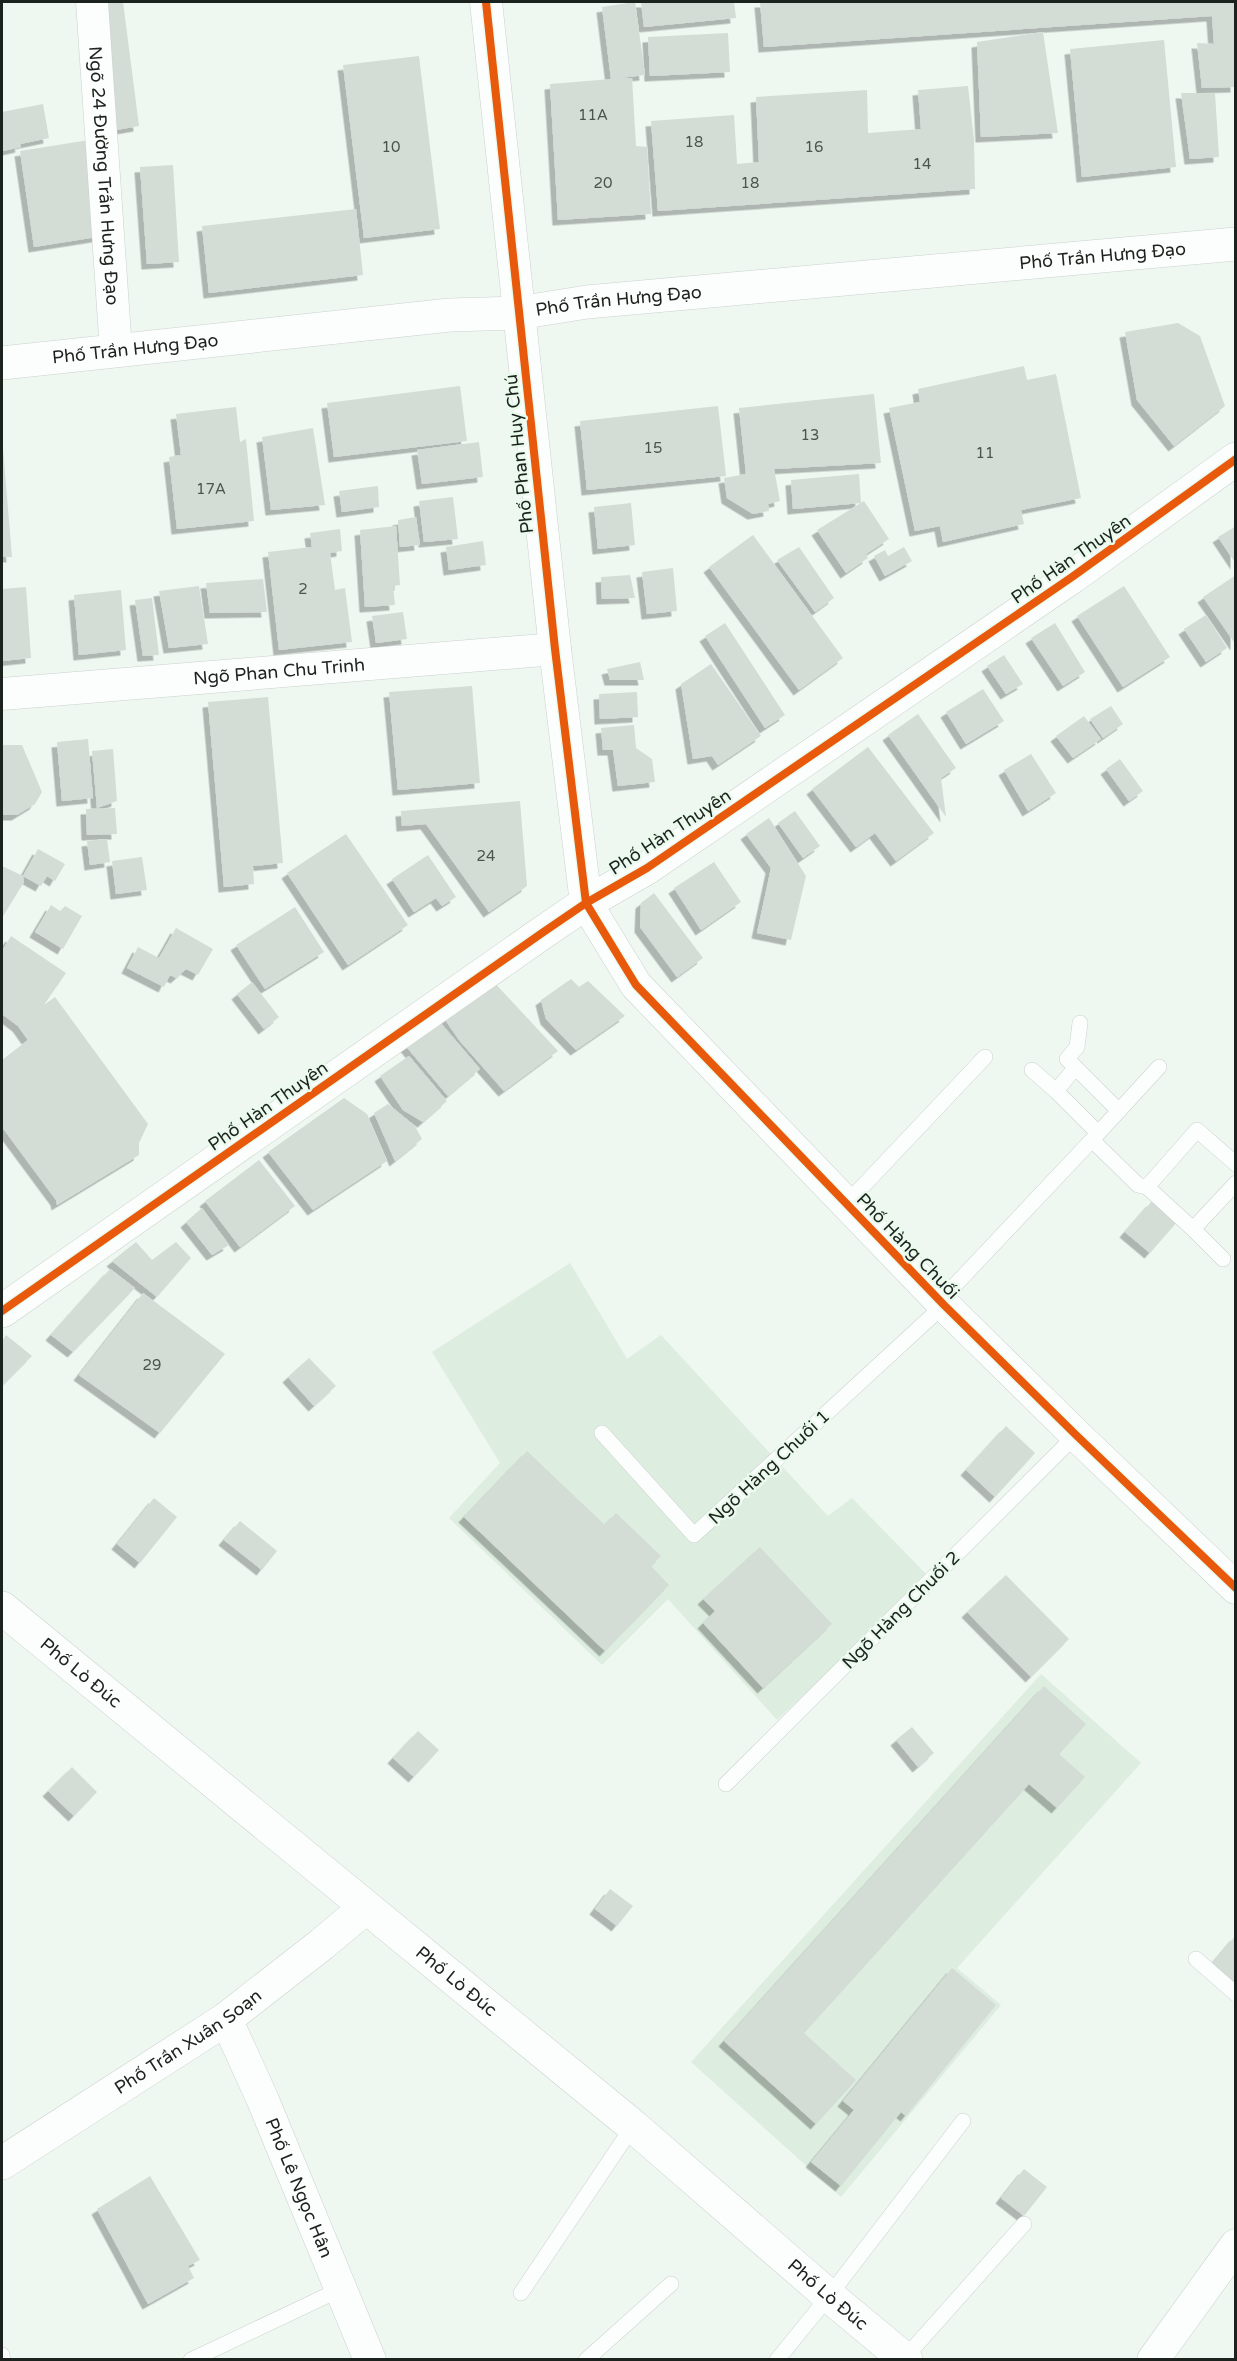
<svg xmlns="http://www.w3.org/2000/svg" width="1237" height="2361" font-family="'Varela Round',sans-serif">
<defs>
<filter id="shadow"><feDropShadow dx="-5.5" dy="5.5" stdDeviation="0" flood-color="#0004"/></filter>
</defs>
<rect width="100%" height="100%" fill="#eef7f0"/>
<path fill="#ddede0" d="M570 1263 627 1359 661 1335 828 1516 852 1498 929 1577 777 1720 668 1599 602 1665 449 1518 500 1463 432 1352Z
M1041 1674 1141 1763 957 1968 1001 2005 841 2197 691 2062Z"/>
<path fill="#d4dcd6" filter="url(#shadow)" d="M98 2H123L139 126 116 130 110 90 120 87 107 89Z
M635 2 645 75 620 78H632L636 146 647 147 651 214 558 220 550 84 611 79 602 7Z
M641 2H734L736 18 644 27Z
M760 2H1236V87L1202 88 1197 43 1214 44 1212 16 764 47Z
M1043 32 1058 133 981 137 977 42Z
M728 33 730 72 650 76 648 37Z
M1164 40 1176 167 1082 177 1070 49Z
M419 56 440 229 364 238 343 65Z
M968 86 974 140 975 189 658 211 651 121 734 115 737 164 759 162 756 97 867 90 868 133 921 129 918 90Z
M1181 93H1215L1219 157 1190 159Z
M43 104 49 138 20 144 21 147 3 151 2 112Z
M89 140 103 236 34 247 20 151Z
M173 165 179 262 147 264 140 167Z
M356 209 363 275 209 293 202 226Z
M1178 323 1200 336 1225 406 1174 446 1137 400 1125 332Z
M1024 366 1027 380 1056 374 1081 498 1021 510 1024 524 943 542 940 526 915 531 889 408 920 402 918 389Z
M460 386 467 441 334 457 327 403Z
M874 394 881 463 774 469 780 501 768 504 769 511 753 514 727 498 724 478 746 474 739 408Z
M718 406 726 476 587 490 580 421Z
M236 407 240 442 246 439 254 521 177 529 169 457 181 455 176 414Z
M313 428 325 505 271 510 262 437Z
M479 442 483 477 422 484 417 450Z
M2 448H3L12 557H2Z
M859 474 861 503 793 509 791 480Z
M378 486 379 507 342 512 339 491Z
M453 497 458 539 424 542 419 501Z
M864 501 889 539 866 554 868 558 846 573 817 530Z
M631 503 635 545 598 549 594 507Z
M416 517 420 545 400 547 398 520Z
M396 526 400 585 393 586 395 605 365 607 360 530Z
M1236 526V564L1218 537Z
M340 529 342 551 330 553 335 590 345 588 352 642 279 650 268 552 312 547 310 533Z
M753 535 843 658 799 690 709 567Z
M483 541 486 565 449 570 446 547Z
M799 547 834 598 815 612 777 560Z
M904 547 912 561 885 576 874 556 885 550 888 556Z
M673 568 677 611 647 614 642 572Z
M630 575 635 598 602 599 601 577Z
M1236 575V645L1203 597Z
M263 579 267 612 210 613 206 583Z
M199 586 208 644 169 648 159 591Z
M1124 586 1170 657 1123 687 1077 616Z
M26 587 31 658 2 661V589Z
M121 590 126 650 79 655 74 595Z
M152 598 159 655 143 656 135 600Z
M403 612 407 639 376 643 372 616Z
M1206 615 1227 648 1206 662 1184 629Z
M725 623 785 715 765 728 705 636Z
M1055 623 1085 672 1063 686 1031 638Z
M1004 655 1023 684 1006 694 987 666Z
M640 662 644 680H610L607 669Z
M711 664 761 736 718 765 712 756 693 759 681 684Z
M472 686 480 783 398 790 389 692Z
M983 689 1004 721 966 744 946 712Z
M637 692 638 717 600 719 599 694Z
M268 697 283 863 253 866 254 884 224 887 208 702Z
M1111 706 1123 724 1103 738 1090 719Z
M918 714 956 768 941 778 946 817 888 735Z
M1084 716 1101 739 1073 758 1056 736Z
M634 725 636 748 652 759 655 782 618 786 613 750H603L601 728Z
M88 739 93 798 62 801 57 742Z
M2 745H22L42 792 35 804 17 815H2Z
M868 747 934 833 896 861 875 833 856 847 812 789Z
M113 749 117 801 97 808 92 751Z
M1031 754 1056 793 1028 811 1004 770Z
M1120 759 1143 791 1129 801 1106 769Z
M520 801 527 886 489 912 426 824 402 826 401 811Z
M115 808 117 834 87 835 86 809Z
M795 811 820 846 803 858 778 823Z
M769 818 806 876 791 940 757 933 771 868 746 834Z
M346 834 408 925 348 965 287 873Z
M107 839 110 862 90 865 87 841Z
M38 849 65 864 55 881 47 876 41 886 23 876Z
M428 855 456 897 442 906 436 898 414 912 392 879Z
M142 857 147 890 116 894 112 861Z
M714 862 741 902 701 930 674 888Z
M2 866 23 876 24 882 2 918Z
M654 893 703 958 677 977 640 927 641 903Z
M51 905 60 911 65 906 82 916 63 949 35 932Z
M295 907 324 952 265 989 236 945Z
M176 928 213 949 198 975 186 969 176 978 170 975 164 987 127 968 138 947 159 958Z
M11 936 66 973 44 1005 55 997 148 1124 139 1143V1155L57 1205 56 1200 2 1127V1060L28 1040 18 1026 2 1014V951Z
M571 979 579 987 588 981 625 1016 576 1050 546 1019 541 1000Z
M492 980 558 1051 504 1091 459 1040 442 1015Z
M252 982 279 1017 264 1029 237 994Z
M439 1021 480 1069 448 1096 404 1044Z
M409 1056 447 1101 423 1122 403 1110 380 1076Z
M344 1098 367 1114 387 1161 313 1210 268 1152Z
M388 1104 415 1126 422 1139 395 1161 374 1113Z
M259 1160 295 1206 240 1247 205 1201Z
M1152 1201 1177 1222 1150 1253 1125 1232Z
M202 1208 229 1245 212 1255 186 1222Z
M136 1242 152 1260 176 1242 191 1258 157 1297 112 1261Z
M110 1269 135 1288 73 1352 51 1335Z
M143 1293 225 1354 160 1433 79 1375Z
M6 1335 32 1356 2 1386V1341Z
M309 1358 336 1386 314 1406 288 1377Z
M1006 1426 1035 1453 995 1497 966 1470Z
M527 1451 605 1525 616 1513 661 1556 651 1566 669 1585 605 1651 464 1517Z
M154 1498 177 1517 140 1563 117 1544Z
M240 1521 277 1551 262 1570 224 1540Z
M760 1547 832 1624 763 1688 703 1623 715 1611 703 1599Z
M1006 1575 1069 1639 1031 1677 967 1612Z
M1044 1686 1086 1724 1059 1754 1085 1777 1057 1808 1029 1784 804 2033 856 2080 816 2124 724 2041Z
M912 1727 934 1753 918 1767 896 1740Z
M418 1731 439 1750 414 1777 393 1758Z
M72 1767 97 1792 74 1816 48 1791Z
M610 1889 633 1906 617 1926 595 1909Z
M1236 1935V1986L1211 1965Z
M952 1968 996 2005 906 2116 901 2112 841 2186 811 2162 854 2110 843 2101Z
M1024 2169 1047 2187 1024 2216 1001 2198Z
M150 2176 200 2260 188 2266 194 2278 148 2304 97 2209Z"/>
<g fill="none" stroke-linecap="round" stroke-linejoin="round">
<g stroke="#cbd2cd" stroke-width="16">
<path id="lane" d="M1080 1023 1077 1047 1067 1059 1119 1111
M1032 1070 1056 1091
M1071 1073 1056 1091 1098 1133
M1092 1140 1159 1067
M1147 1187 1197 1130 1236 1164
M846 1204 985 1057
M1193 1229 1223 1259
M940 1301 1092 1140 1138 1185 1147 1187 1193 1229 1236 1183
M602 1433 694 1535 944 1305
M726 1784 1076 1435
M1196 1959 1236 1994
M521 2293 633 2126
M2 2355 3 2360
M191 2360 341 2289
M586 2360 671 2284
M777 2360 829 2296 963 2121
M903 2360 1024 2224"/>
</g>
<g stroke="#cbd2cd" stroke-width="33">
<g id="street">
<path id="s1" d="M92 2 116 351"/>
<path d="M486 2 555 649 586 903 636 985 944 1305 1076 1435 1236 1588"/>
<path id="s2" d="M2 694 555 649"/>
<path id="s3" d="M226 2019 262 2098 370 2360"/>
<path d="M1153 2360 1236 2245"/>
</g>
</g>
<g stroke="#cbd2cd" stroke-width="34">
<g id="secondary">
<path id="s4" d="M2 363 450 315 518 313 587 302 1236 244"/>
<path d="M2 1311 542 933 586 903 647 868 1072 577 1236 459"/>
<path id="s5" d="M2 1608 633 2126 829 2296 906 2360"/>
<path id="s6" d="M2 2163 226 2019 322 1944 365 1908"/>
</g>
</g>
<use href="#lane" stroke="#fcfefd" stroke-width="15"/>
<use href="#street" stroke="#fcfefd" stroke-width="32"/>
<use href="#secondary" stroke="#fcfefd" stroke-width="33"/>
<g stroke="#eafbee" stroke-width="11">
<path id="cycleway" d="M486 2 555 649 586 903 636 985 944 1305 1076 1435 1236 1588
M2 1311 542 933 586 903 647 868 1072 577 1236 459"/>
</g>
<use href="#cycleway" stroke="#e8590c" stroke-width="8"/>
</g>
<g text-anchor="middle" stroke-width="5" stroke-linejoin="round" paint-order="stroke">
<g font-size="15" fill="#4d544e">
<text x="593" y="120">11A</text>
<text x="694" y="147">18</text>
<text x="391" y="152">10</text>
<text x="814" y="152">16</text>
<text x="922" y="169">14</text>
<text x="603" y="188">20</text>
<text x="750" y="188">18</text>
<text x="810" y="440">13</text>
<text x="653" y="453">15</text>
<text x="985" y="458">11</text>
<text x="211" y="494">17A</text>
<text x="303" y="594">2</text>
<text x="486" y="861">24</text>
<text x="152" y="1370">29</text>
</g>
<g font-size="18" fill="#1c221d" stroke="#eafbee">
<text dy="6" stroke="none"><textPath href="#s1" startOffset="174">Ngõ 24 Đường Trần Hưng Đạo</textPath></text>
<text dy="6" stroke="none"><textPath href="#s4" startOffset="1106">Phố Trần Hưng Đạo</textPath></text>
<text dy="6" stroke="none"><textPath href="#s4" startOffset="620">Phố Trần Hưng Đạo</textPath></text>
<text dy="6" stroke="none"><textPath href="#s4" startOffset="134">Phố Trần Hưng Đạo</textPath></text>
<text transform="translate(519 454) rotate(-96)" y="6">Phố Phan Huy Chú</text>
<text transform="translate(1071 559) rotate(-35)" y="6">Phố Hàn Thuyên</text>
<text dy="6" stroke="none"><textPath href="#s2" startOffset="278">Ngõ Phan Chu Trinh</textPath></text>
<text transform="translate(670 832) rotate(-33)" y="6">Phố Hàn Thuyên</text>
<text transform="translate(268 1106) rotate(-35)" y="6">Phố Hàn Thuyên</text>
<text transform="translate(908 1246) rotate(46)" y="6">Phố Hàng Chuối</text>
<text transform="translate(769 1467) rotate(-43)" y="6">Ngõ Hàng Chuối 1</text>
<text transform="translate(901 1610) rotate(-45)" y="6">Ngõ Hàng Chuối 2</text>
<text dy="6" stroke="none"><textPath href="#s5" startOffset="102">Phố Lò Đúc</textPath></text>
<text dy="6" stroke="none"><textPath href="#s5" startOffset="588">Phố Lò Đúc</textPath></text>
<text dy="6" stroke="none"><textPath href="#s6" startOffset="222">Phố Trần Xuân Soạn</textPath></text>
<text dy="6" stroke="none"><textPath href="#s3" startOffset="184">Phố Lê Ngọc Hân</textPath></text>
<text dy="6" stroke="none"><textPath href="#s5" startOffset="1074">Phố Lò Đúc</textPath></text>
</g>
</g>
<rect width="1237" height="2361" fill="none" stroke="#1c221d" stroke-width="6"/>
</svg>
